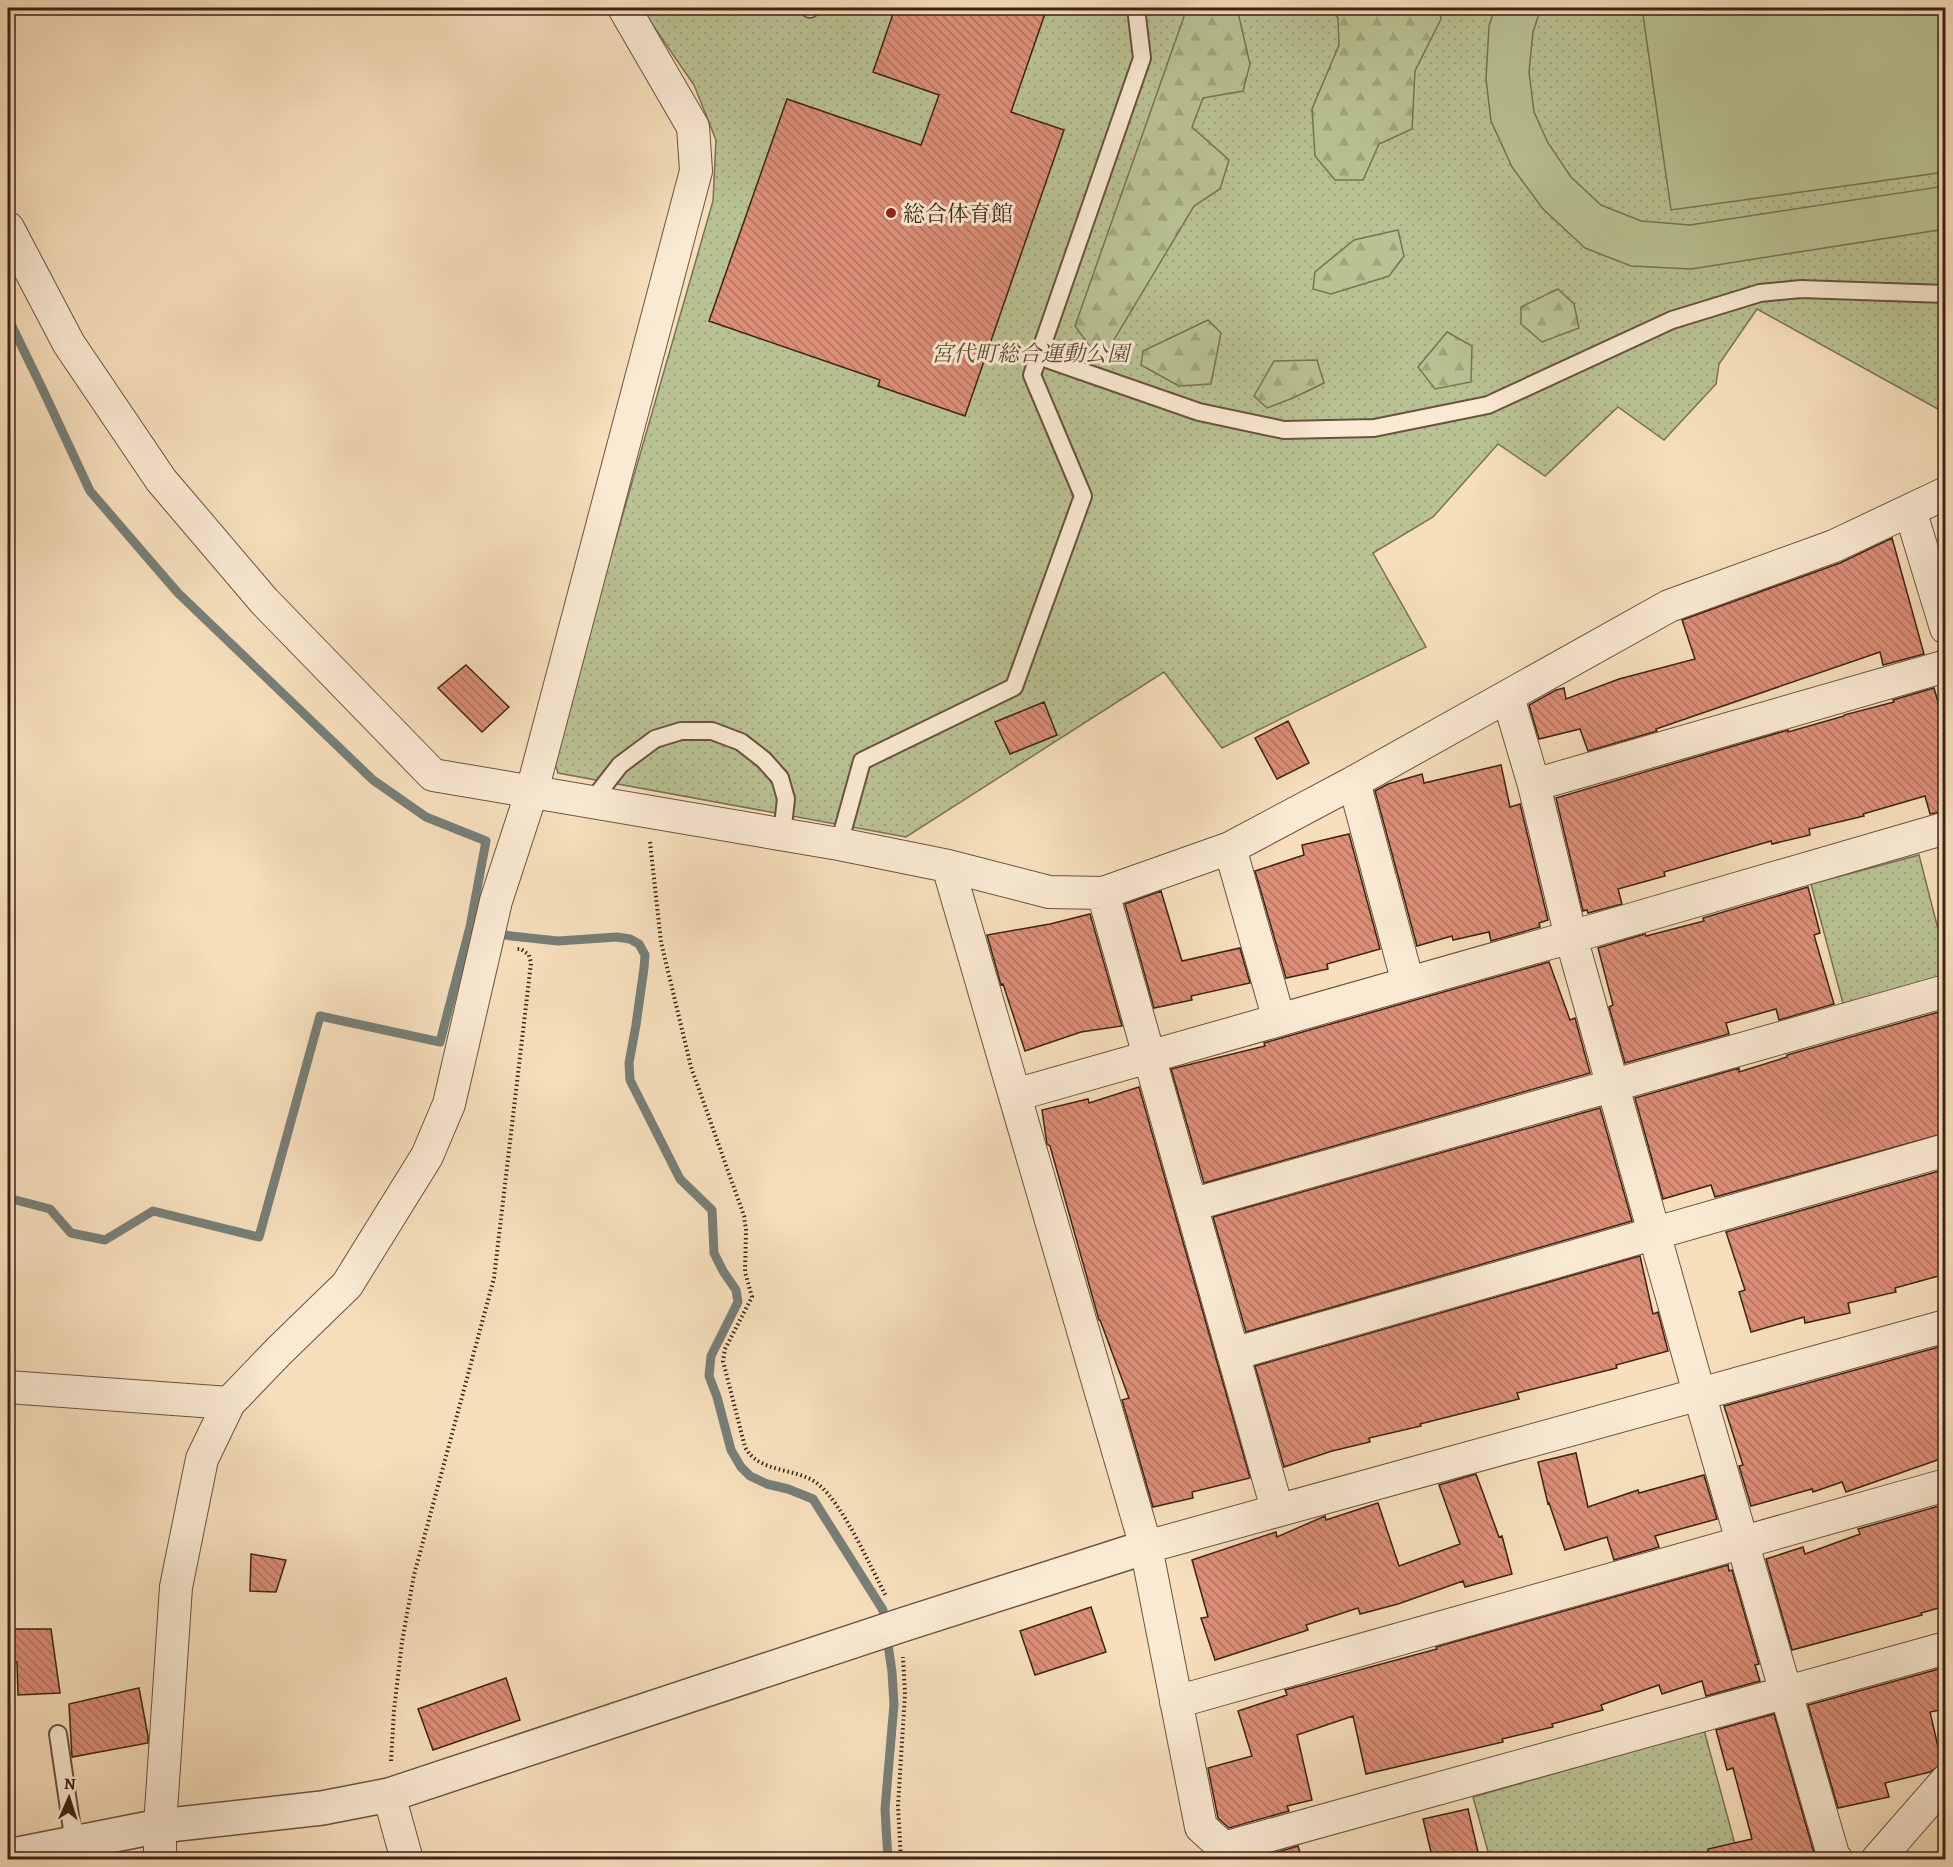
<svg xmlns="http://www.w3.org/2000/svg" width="1953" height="1867" font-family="Alegreya,'Noto Serif JP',serif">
<defs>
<pattern id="green-dots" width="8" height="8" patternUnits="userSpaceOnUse" patternTransform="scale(1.5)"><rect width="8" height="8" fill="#b9c293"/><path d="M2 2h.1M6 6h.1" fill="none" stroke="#a0a67e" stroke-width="1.8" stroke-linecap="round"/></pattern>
<pattern id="forest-firs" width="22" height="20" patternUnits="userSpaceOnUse" patternTransform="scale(1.5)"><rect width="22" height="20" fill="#b9c293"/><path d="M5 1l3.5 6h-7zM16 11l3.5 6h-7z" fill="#a0a67e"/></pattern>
<pattern id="building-back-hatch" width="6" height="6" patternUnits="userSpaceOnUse" patternTransform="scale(1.5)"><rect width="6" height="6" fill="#dc8e77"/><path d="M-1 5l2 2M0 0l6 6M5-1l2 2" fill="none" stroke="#b47461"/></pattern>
</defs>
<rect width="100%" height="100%" fill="#f7dfbc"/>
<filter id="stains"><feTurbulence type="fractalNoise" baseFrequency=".00333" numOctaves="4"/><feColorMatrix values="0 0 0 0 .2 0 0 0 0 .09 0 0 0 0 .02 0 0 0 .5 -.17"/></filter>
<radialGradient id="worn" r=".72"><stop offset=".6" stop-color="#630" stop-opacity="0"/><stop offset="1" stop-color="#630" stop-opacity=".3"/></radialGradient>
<path fill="url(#green-dots)" stroke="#7a7254" stroke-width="1.5" d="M641 8H1945V413L1757 309 1719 364 1716 384 1664 440 1618 407 1545 476 1498 444 1433 517 1373 553 1426 647 1222 748 1164 672 906 837 558 773 553 757 713 201 716 140 694 85Z
M1919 855 1945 956V984L1845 1011 1811 884Z
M1704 1730 1739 1859H1490L1473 1797Z"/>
<path fill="url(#forest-firs)" stroke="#7a7254" stroke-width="1.5" d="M1187 8H1237L1250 64 1243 91 1203 98 1192 127 1229 160 1220 189 1194 206 1105 355 1094 352 1075 326Z
M1330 8H1439L1441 19 1415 71 1412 129 1379 144 1363 180H1335L1315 156 1312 109 1339 45 1338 18Z
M1398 230 1404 256 1389 276 1331 294 1313 289 1315 272 1354 240Z
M1558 289 1574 304 1579 328 1542 342 1521 324V307Z
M1208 320 1221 333 1211 384 1179 386 1141 365 1143 351Z
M1447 332 1472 346 1471 382 1435 389 1418 367Z
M1317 360 1324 383 1293 398 1267 408 1254 396 1274 361Z"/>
<path fill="#b9c293" stroke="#7a7254" stroke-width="1.5" d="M1495 8H1541L1533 32 1529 72 1534 112 1548 143 1571 177 1601 205 1641 221 1690 225 1945 186V229L1691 269 1631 266 1585 248 1543 209 1512 167 1491 121 1486 79 1489 26Z
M1642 8H1945V172L1671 210Z"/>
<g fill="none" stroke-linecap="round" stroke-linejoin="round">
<path stroke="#777f77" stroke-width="9" d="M8 318 42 388 90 491 178 593 373 780 426 817 486 841 470 927 511 936 558 941 617 937 630 939 639 944 645 955 644 968 636 1025 629 1063 630 1080 680 1179 712 1210 714 1253 723 1271 736 1290 738 1302 711 1356 709 1376 717 1397 731 1450 741 1467 750 1476 767 1484 788 1489 813 1499 883 1610 892 1672 894 1704 885 1809 888 1860
M8 1198 50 1209 71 1233 105 1240 153 1211 259 1237 320 1016 440 1042 470 927"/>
</g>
<path fill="url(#building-back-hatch)" stroke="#3c2316" stroke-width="1.5" d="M895 8H1047L1011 112 1064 130 965 416 878 386 880 380 709 321 787 99 921 145 939 95 873 72Z
M1892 538 1924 654 1883 665 1880 652 1656 729 1657 731 1588 751 1580 729 1539 739 1529 705 1556 690 1564 688 1566 699 1619 679 1695 659 1682 620 1840 563Z
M466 665 509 707 482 732 438 688Z
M1934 688 1946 730V811L1930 814 1925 796 1863 814 1864 816 1809 829 1810 835 1772 844 1771 841 1664 872 1665 876 1618 889 1622 904 1588 913 1587 910 1583 911 1556 798 1788 730V732L1844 716V715L1894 702 1893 700Z
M1044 702 1057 735 1010 754 995 722Z
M1288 721 1309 763 1277 779 1255 738Z
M1501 765 1510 807 1520 804 1548 920 1539 923 1540 927 1491 941 1489 932 1453 940 1452 936 1417 946 1375 791 1388 784 1422 774 1424 783Z
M1349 834 1380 949 1327 964 1328 969 1286 978 1255 871 1304 855 1302 845Z
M1808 887 1820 933 1814 935 1834 1004 1779 1020 1776 1009 1726 1023 1729 1034 1625 1063 1609 1007 1613 1005 1598 948 1645 934 1646 936 1704 921 1703 918Z
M1161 891 1182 961 1240 948 1250 983 1191 996 1192 1000 1154 1008 1125 904Z
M1090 914 1122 1026 1081 1032 1025 1051 1003 984 1001 985 987 935 1050 924Z
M1549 962 1570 1020 1575 1018 1590 1073 1204 1183 1171 1069 1265 1046 1264 1043Z
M1946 1010V1133L1715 1197 1711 1185 1663 1199 1635 1098 1739 1068V1072L1787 1057V1055Z
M1139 1087 1250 1478 1192 1492 1193 1498 1153 1507 1122 1400 1129 1398 1100 1320H1099L1050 1146 1047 1144 1042 1110 1088 1099 1089 1103Z
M1600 1108 1632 1221 1246 1332 1213 1217Z
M1946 1169V1274L1895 1288 1896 1292 1848 1303 1850 1313 1805 1323 1804 1317 1751 1332 1739 1292 1745 1290 1726 1232Z
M1640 1256 1653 1314 1658 1312 1668 1351 1616 1365 1617 1368 1517 1393 1519 1399 1420 1424 1421 1426 1369 1438 1370 1442 1332 1451 1284 1467 1255 1366Z
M1946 1345V1457L1846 1492 1842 1482 1813 1492 1812 1489 1751 1506 1739 1466 1743 1465 1724 1406Z
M1576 1453 1588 1507 1638 1490 1639 1493 1704 1475 1717 1519 1655 1536 1659 1547 1614 1560 1607 1537 1565 1550 1549 1503 1548 1504 1538 1462Z
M1476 1474 1499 1537 1502 1536 1512 1574 1465 1587 1463 1581 1398 1604 1360 1614 1358 1608 1306 1625 1308 1630 1215 1660 1201 1618 1208 1617 1192 1560 1276 1532 1277 1537 1325 1516 1326 1520 1378 1503 1399 1566 1460 1544 1439 1485Z
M1946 1504V1606L1921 1613 1922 1615 1792 1650 1766 1559 1803 1547 1805 1554 1860 1534 1858 1529Z
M251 1554 286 1560 276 1592 250 1591Z
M1728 1565 1729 1571 1732 1570 1759 1664 1755 1665 1760 1681 1706 1696 1702 1681 1662 1694 1659 1685 1601 1705 1603 1710 1552 1724 1553 1727 1502 1739 1503 1742 1366 1774 1353 1716 1297 1735 1312 1800 1287 1806 1289 1811 1229 1828 1218 1818 1208 1768 1252 1756 1238 1711 1287 1695 1285 1690 1437 1649 1436 1647Z
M1091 1607 1106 1652 1035 1675 1020 1631Z
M8 1629H51L60 1693 18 1695 17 1662 8 1664Z
M1946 1667V1709L1930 1712 1942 1764 1930 1772 1885 1783 1889 1797 1838 1808 1808 1705Z
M506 1678 520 1720 433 1750 418 1709Z
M139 1688 148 1736V1743L72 1757 69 1704Z
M1774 1714 1816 1860H1709L1708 1849 1752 1839 1733 1768 1727 1770 1716 1730Z
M1468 1809 1478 1852 1447 1860H1433L1423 1819Z
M1298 1846 1302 1860H1250Z"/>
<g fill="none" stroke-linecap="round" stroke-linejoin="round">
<g stroke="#6b5240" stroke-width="20">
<path id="service" d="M810 9V8
M1038 356 1199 412 1284 430 1374 428 1488 405 1672 320 1760 293 1801 289 1946 294
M592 801 620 765 655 739 681 731H712L741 742 764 760 780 778 786 799 782 834
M839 844 862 761 1014 687 1083 496 1032 375 1142 58 1136 8
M58 1734 74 1843"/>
</g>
<g stroke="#6b5240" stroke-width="34">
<path id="minor" d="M8 228 69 344 161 480 264 601 433 775 839 844 948 866 1049 892 1103 893 1230 848 1354 782 1669 606 1834 546 1946 493
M1910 510 1946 628
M1508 697 1534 785 1571 937 1699 1393 1834 1858 1837 1860
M1354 782 1408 983
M1534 785 1946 666
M1230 848 1279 1020
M948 866 1146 1547 1201 1827 1224 1848 1946 1648
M1103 893 1277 1509
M1015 1095 1571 937 1946 828
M1191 1205 1946 991
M1233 1354 1946 1150
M8 1387 229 1403
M1146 1547 1946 1326
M1176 1702 1946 1485
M389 1795 407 1860
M160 1860V1826L176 1587 202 1459 229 1403 279 1351 347 1285 427 1156 449 1104 496 901 532 791 696 171 693 127 624 8
M1877 1860 1946 1781"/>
</g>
<g stroke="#6b5240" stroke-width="36">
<path id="tertiary" d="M8 1856 160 1826 322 1808 389 1795 902 1625 1146 1547"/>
</g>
<path stroke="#3c2316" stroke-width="4" stroke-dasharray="1.5 3" stroke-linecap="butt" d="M650 842 661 942 691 1067 744 1216 746 1230 745 1272 752 1297 725 1349 723 1361 745 1447C759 1474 797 1467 818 1484 843 1504 870 1566 886 1596
M391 1761 394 1710 402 1642 414 1575 494 1278 531 963 529 955 521 949H516
M901 1860 898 1806 905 1694 903 1657"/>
<use href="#service" stroke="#faead3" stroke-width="16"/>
<use href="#minor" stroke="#faead3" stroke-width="32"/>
<use href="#tertiary" stroke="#faead3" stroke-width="33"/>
</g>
<circle fill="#8f2418" stroke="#faead3" stroke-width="2" cx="891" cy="213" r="6"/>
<g text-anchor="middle" stroke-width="6" stroke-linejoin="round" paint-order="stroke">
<g font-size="22" fill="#3c2316" stroke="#faead3" text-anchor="start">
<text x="903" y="221">総合体育館</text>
</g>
<g font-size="22" font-style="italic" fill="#5b4b35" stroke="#faead3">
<text x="1030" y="361">宮代町総合運動公園</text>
</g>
</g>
<rect width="1953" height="1867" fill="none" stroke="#f7dfbc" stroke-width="30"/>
<rect x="9" y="9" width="1935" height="1849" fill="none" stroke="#3c2316" stroke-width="3"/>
<rect x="15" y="15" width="1923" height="1837" fill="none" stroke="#3c2316" stroke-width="1.5"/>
<g transform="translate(69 1798) rotate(3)" stroke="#faead3" stroke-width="4.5" paint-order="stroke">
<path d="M0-4.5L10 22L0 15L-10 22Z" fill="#3c2316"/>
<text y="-9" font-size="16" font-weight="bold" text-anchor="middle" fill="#3c2316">N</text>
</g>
<rect width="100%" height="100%" filter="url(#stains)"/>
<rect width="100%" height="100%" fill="url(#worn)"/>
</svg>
